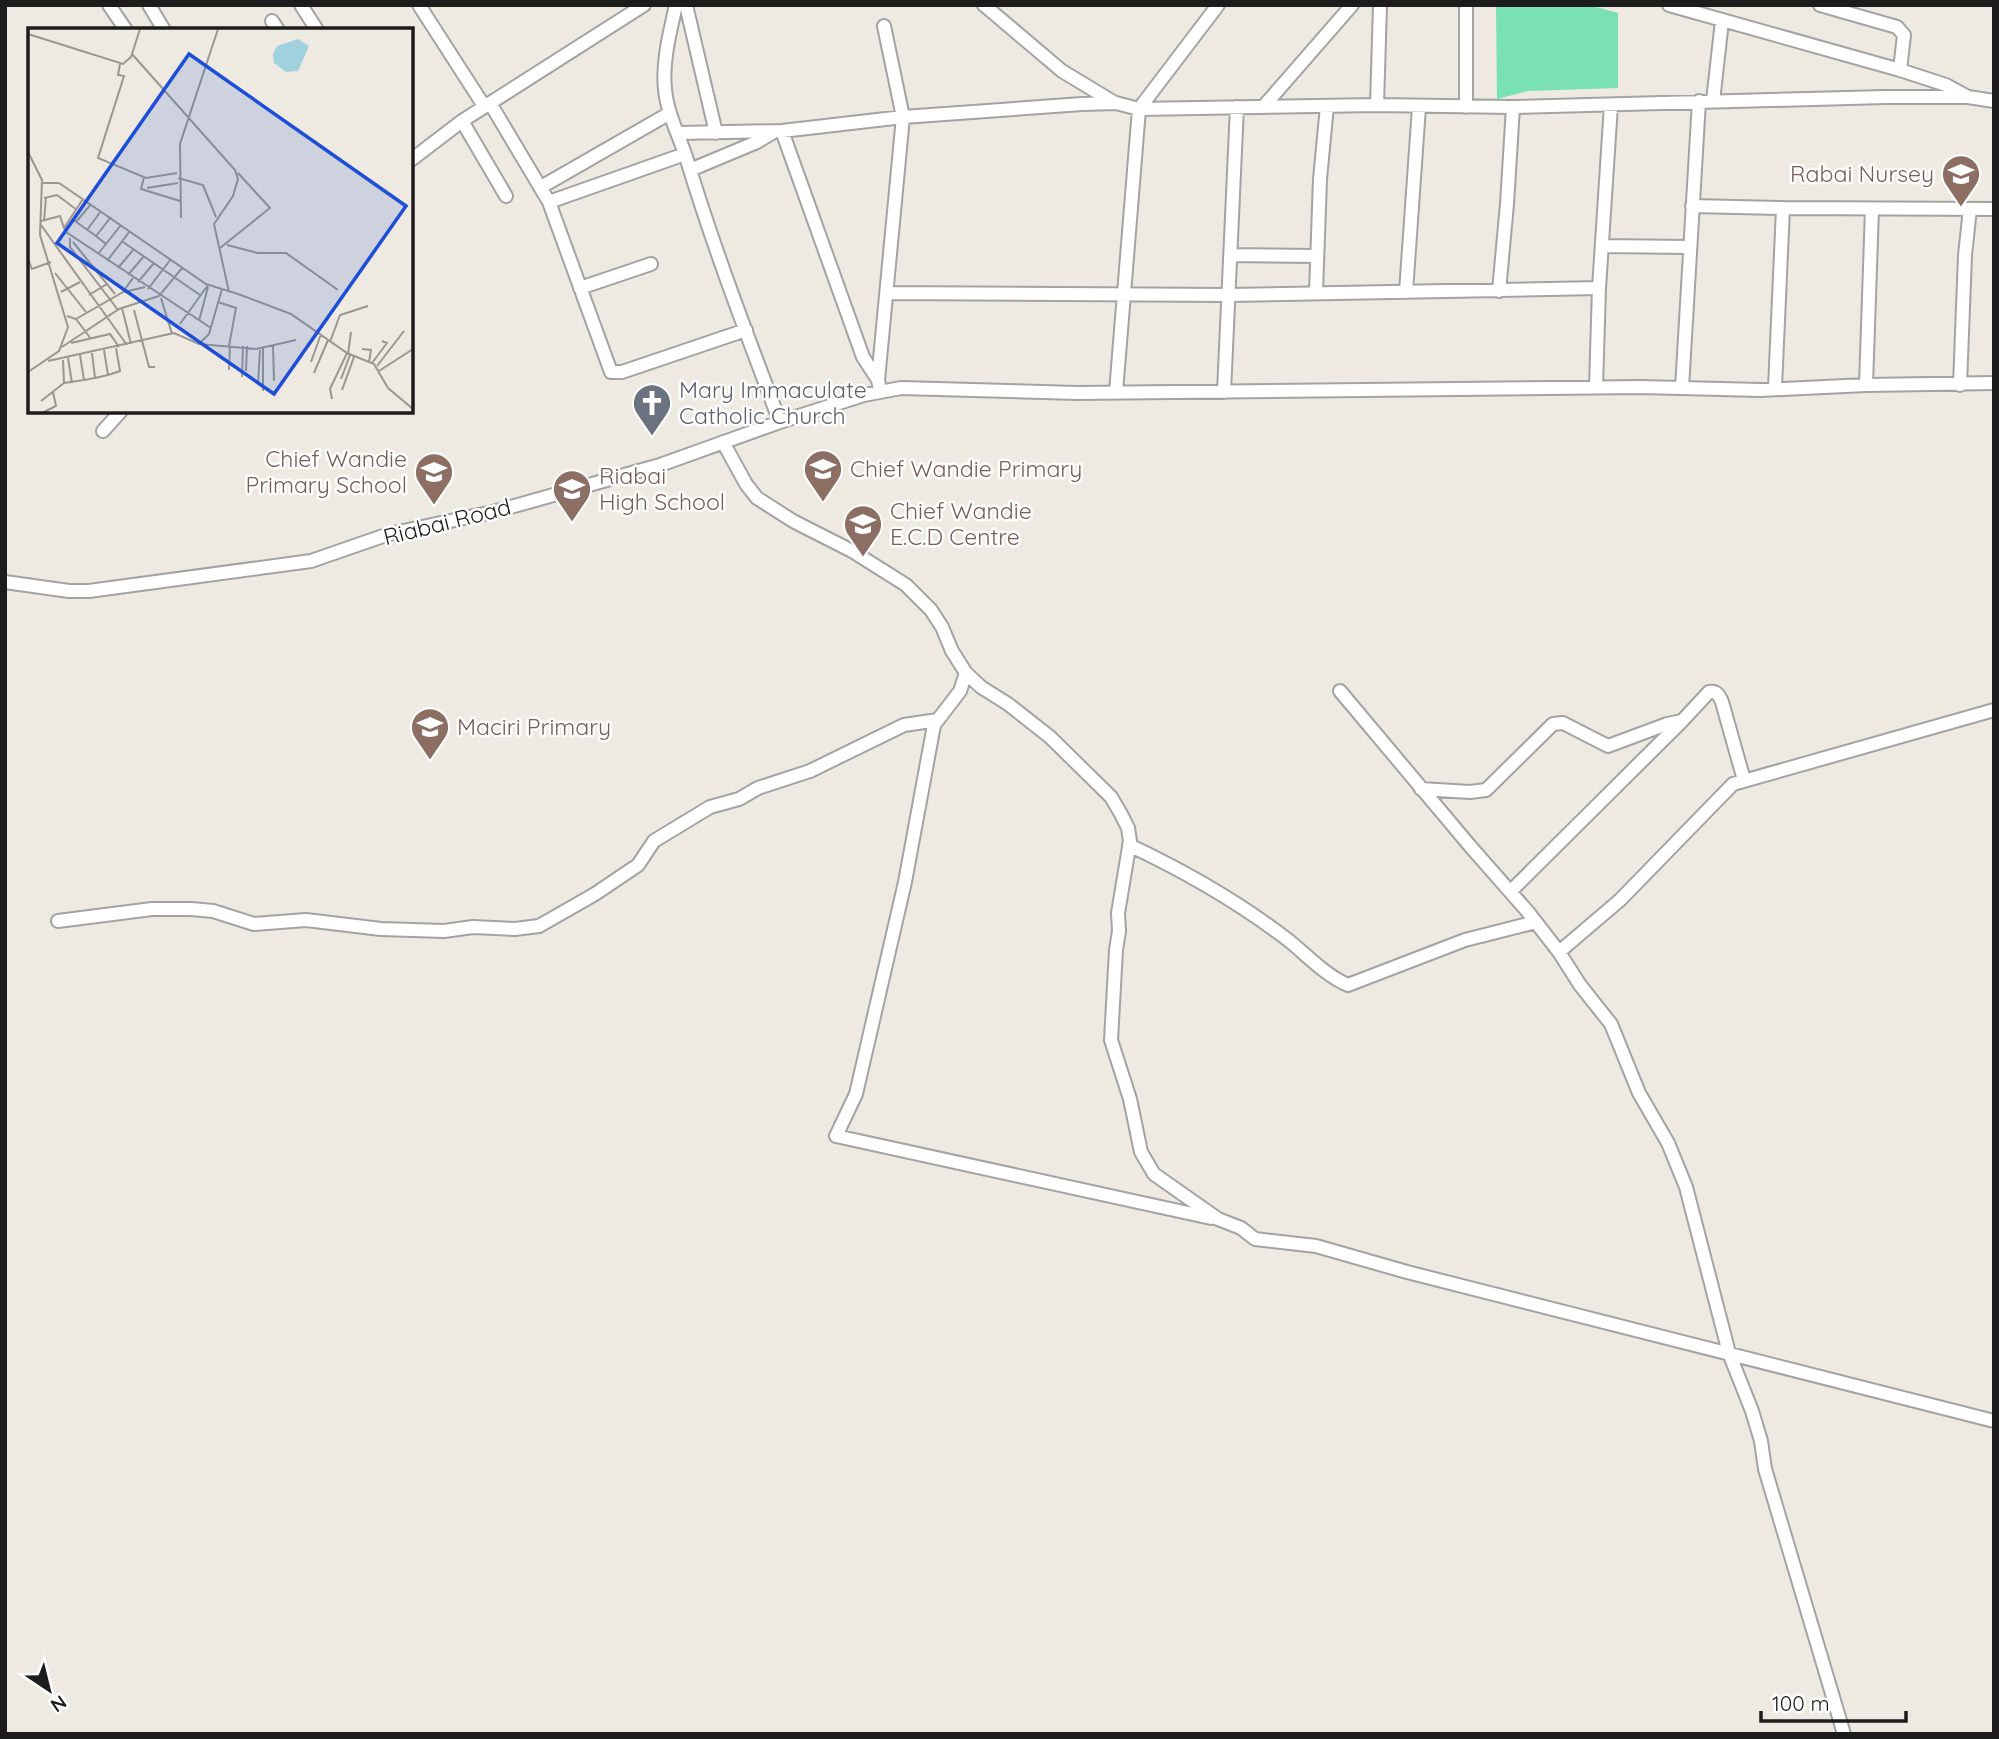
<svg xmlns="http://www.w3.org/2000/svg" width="1999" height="1739" font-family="Quicksand,sans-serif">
<rect width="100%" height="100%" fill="#eee9e1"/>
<path fill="#7ae1b7" d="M1496 5H1589L1618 13V88L1528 91 1497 99Z"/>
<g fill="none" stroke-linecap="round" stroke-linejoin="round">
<g stroke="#a3a3a3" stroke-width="16">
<path id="minor" d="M109 5 126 30
M149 5 164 30
M301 5 317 30
M419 5 484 106
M686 5 716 133
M984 5 1062 71 1115 103
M1669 5 1900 70
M1820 5 1897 27 1904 35 1900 70 1946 85 1968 97
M272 21 278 30
M1713 101 1722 21
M490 103 549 202 611 372H622L746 330
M1377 105 1380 5
M1264 106 1352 5
M1466 107V5
M462 121 506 196
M782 131 863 357 878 380
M679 133 782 131 903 117 1082 104 1116 103 1139 109 1377 105 1513 107 1885 97H1968L1994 101
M411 160 462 121 644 5
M690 170 757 142 772 133
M541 187 670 113
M549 202 685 154
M1692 206 1783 208 1775 388
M1783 208 1994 209
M1602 246 1689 247
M1231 255 1317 256
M580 288 651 264
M1499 291 1507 204 1513 107
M1316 292 1320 179 1327 106
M1406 292 1419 107
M887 293 1229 295 1599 288
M1866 385 1872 209
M1960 385 1965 255 1970 209
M1596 387 1599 288 1611 105
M1682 388 1699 101
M880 390 878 380 903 117 884 26
M1116 392 1139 109 1218 5
M1224 392 1237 107
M780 422 864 395 901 388 1077 393 1641 387 1760 390 1866 385 1994 383
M103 431 121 411
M723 442 746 484 757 498 793 521 852 551 906 585 931 610 942 627 952 651 966 673 981 687 1008 704 1050 737 1111 797 1121 814 1128 828 1130 841 1118 913 1119 931 1116 950 1111 1040 1130 1099 1141 1152 1154 1174 1218 1219 1241 1228 1255 1239 1316 1246 1407 1272 1994 1421
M5 582 69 591H89L311 561 389 534 493 512 660 465 780 422C747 335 714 249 687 160 680 137 667 114 665 89 662 62 670 32 676 5
M966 673 960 691 934 725 905 882 856 1094 836 1136 1211 1218
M1340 691 1470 846 1528 912 1559 952 1580 985 1611 1024 1639 1093 1668 1143 1686 1187 1729 1353 1752 1411 1761 1441 1765 1469 1844 1734
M1421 789 1470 792 1486 790 1553 724 1563 723 1608 746 1667 724 1682 721 1709 692C1717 691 1719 695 1722 702L1744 780
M1129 845C1184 871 1240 903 1288 940 1307 955 1326 976 1348 985L1465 940 1536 922
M1511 891 1682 721
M58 921 152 909H191L213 911 254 924 306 920 381 929 444 931 473 927 515 929 539 926 595 894 638 865 654 841 710 807 739 799 758 788 810 771 904 725 938 720
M1559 952 1620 900 1733 784 1994 710"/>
</g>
<use href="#minor" stroke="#fff" stroke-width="12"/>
</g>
<defs>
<g id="school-pin" transform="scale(2.0125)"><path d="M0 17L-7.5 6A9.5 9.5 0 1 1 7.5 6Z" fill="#8d6e63" stroke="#fff"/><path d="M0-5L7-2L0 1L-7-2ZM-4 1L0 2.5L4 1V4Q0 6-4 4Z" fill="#fff"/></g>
<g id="church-pin" transform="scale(2.0125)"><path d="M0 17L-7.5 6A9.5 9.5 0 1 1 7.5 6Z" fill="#6b7280" stroke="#fff"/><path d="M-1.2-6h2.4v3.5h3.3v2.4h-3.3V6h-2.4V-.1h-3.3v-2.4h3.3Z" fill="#fff"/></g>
</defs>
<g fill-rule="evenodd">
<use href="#school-pin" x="1961" y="174"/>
<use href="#church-pin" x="652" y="403"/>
<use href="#school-pin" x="823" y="469"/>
<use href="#school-pin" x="434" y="472"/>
<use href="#school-pin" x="572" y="489"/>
<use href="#school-pin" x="863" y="524"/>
<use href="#school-pin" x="430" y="727"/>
</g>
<g text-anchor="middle" stroke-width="5" stroke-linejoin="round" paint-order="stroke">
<g font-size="23" fill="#785e54" stroke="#fff" text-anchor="start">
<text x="1934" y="182" text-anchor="end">Rabai Nursey</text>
<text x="407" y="467" text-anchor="end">Chief Wandie<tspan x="407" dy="26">Primary School</tspan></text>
<text x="850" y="477">Chief Wandie Primary</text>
<text x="599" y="484">Riabai<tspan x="599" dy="26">High School</tspan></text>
<text x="890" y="519">Chief Wandie<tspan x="890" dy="26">E.C.D Centre</tspan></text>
<text x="457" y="735">Maciri Primary</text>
</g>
<g font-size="23" fill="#5b616d" stroke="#fff" text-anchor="start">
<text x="679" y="398">Mary Immaculate<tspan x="679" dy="26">Catholic Church</tspan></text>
</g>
<g font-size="23" fill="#1c1c1c" stroke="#fff">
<text transform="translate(447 522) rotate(-14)" y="8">Riabai Road</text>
</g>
</g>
<g transform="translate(28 28)">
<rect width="385" height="385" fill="#eee9e1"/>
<path d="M270 11 281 18 270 43 258 44 246 35 245 26 249 18Z" fill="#9fd1de"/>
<path fill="none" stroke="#9a9792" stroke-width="2" d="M0 6 95 36 103 29 112 1M104 26 207 142 210 151 205 168 186 196 201 264M92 36 90 47 96 48 70 130 118 150 149 145M0 124 14 152 12 207 40 299 31 323 0 344M116 149 113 161 152 173M150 150 175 157 188 189M15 155H31L178 256 194 261M119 160 150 155M16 170 29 167 49 182M55 171 36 200 38 204 183 300M153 190 152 116 190 1M44 191 68 208M13 193 32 188 36 200M16 193 18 169M48 194 63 176M13 197 99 317M59 202 73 183M42 210V219L90 282M45 214 87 266M95 214 172 267M78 216 68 208 83 189M199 217 230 225H258L310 262M192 220 242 180 210 145M70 226 93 197M0 231 4 241 23 234M79 233 102 203M90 240 106 221M27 245 58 284M100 247 116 228M110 254 126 235M120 261 143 231M33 264 52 254M96 264 117 259M61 267 79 256M133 270 144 306M190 274 208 280 201 318M94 280 103 316M106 282 121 339H127M39 288 48 291 63 311M48 291 95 264 105 250M171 293 180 259M152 296 180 257M302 314 312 287 340 278M43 315 82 306 91 319M171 316 181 306 194 261 210 266 263 286 319 325 346 336 360 360 385 381M245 317 246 353M34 319 91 281 131 268 155 239M334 321 343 322 341 334M320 326 323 304M40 330 44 355M35 332 36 355 56 352 52 327M20 333 146 305 171 316 228 321 268 312M283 334 293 306M344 335 359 315 354 313M349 338 376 303M201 342 202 318M218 343 219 318M351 343 385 321M286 345 300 312M80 347 92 343 88 320M214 349 215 318M67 350 80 347 76 322M313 351 322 327M56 352 67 350 64 325M230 356 232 322M314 362 326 329M235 363V320M304 371 302 361 319 325M13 373 36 355M16 384 28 378 25 364"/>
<path fill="#1d4ed8" fill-opacity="0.15" stroke="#1d4ed8" stroke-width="3.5" d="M161 26 378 178 246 366 29 215Z"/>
<rect width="385" height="385" fill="none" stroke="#1c1c1c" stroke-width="3.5"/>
</g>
<rect width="1999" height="1739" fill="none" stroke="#1c1c1c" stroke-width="14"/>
<g transform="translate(49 1690) rotate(145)" stroke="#ffffff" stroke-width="5" paint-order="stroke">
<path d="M0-5L12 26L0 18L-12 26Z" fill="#1c1c1c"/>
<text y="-10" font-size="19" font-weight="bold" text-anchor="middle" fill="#1c1c1c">N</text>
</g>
<path d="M1761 1711v10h145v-10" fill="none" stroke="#1c1c1c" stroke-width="3.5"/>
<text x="1772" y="1711" font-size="21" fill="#1c1c1c" stroke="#ffffff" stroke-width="5" paint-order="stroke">100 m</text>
</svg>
